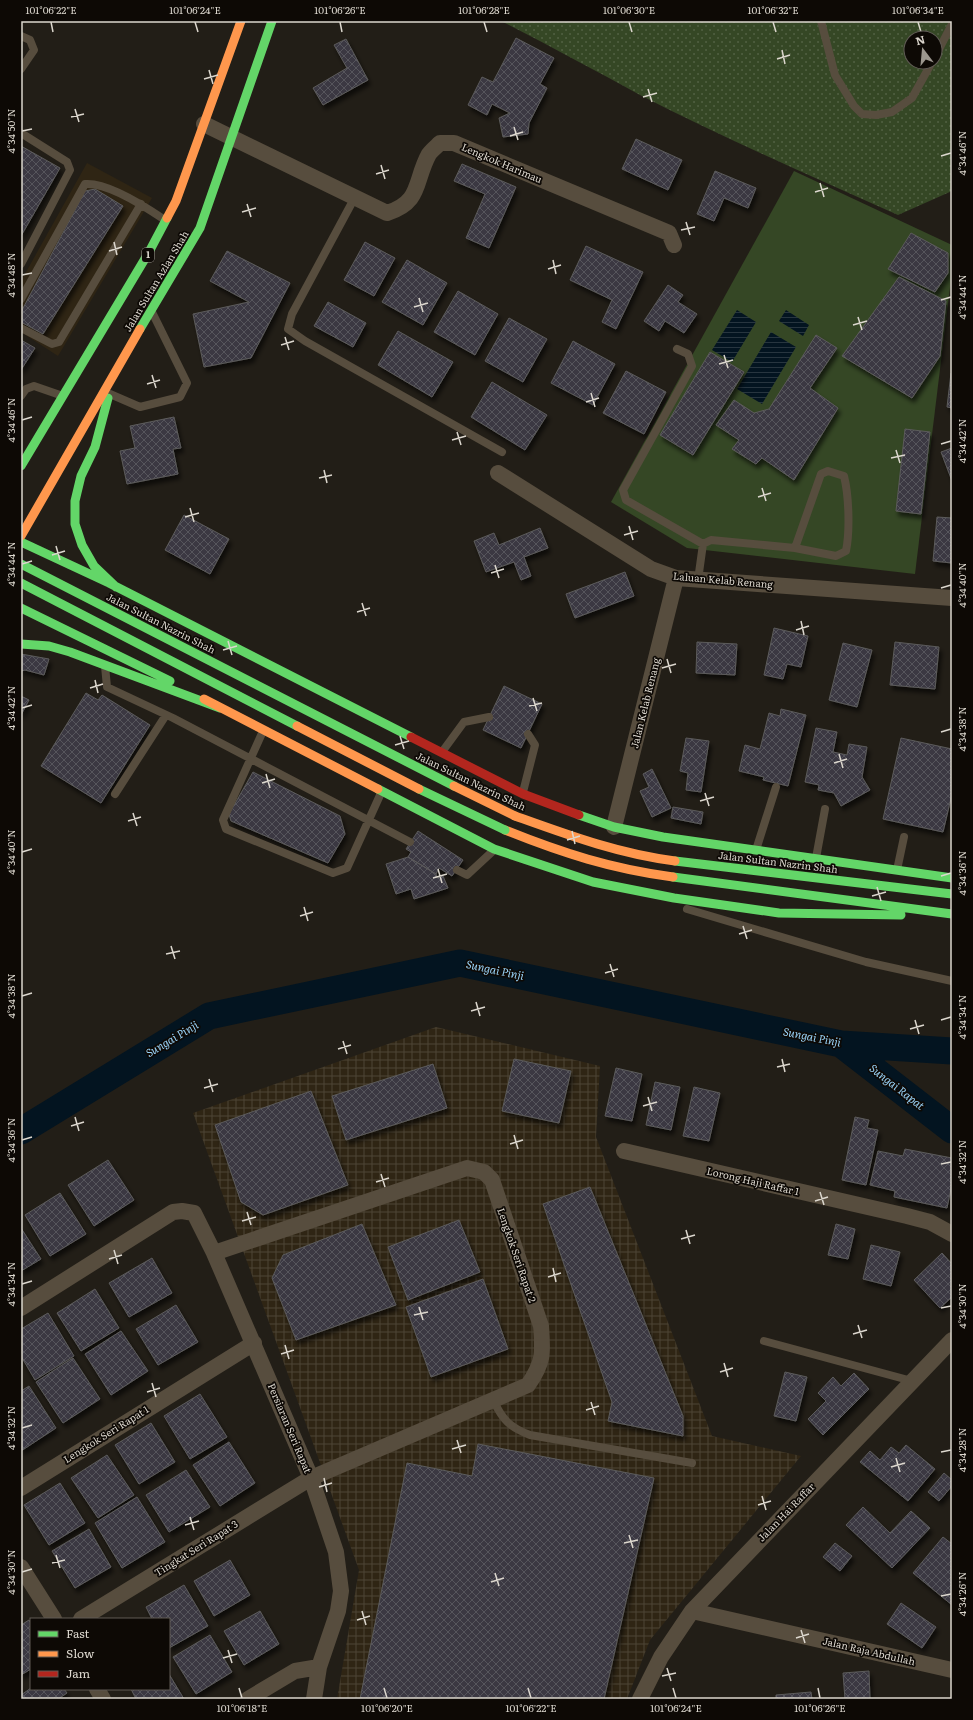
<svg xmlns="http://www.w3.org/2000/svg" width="973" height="1720" font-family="Literata,serif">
<defs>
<pattern id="industrial-grid" width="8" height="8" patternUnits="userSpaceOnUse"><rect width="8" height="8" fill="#2f2514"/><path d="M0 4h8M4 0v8" fill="none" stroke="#4d4435"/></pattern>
<pattern id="grass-dots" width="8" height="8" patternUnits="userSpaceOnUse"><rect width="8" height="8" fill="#354725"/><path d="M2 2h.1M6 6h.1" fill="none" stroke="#526143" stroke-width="1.8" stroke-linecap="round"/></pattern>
<pattern id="water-rules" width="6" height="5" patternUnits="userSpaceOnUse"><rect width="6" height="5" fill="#031420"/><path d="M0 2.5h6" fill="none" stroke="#27353f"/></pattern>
<pattern id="building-cross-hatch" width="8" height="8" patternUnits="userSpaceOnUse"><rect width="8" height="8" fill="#3b3942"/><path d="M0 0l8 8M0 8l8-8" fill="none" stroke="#57555c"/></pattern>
<filter id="shadow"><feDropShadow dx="2.5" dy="4.5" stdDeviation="2" flood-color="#0009"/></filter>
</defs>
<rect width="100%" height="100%" fill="#221e17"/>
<path fill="#2f2514" d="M87 163 152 198 58 356 21 332V281Z"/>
<path fill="url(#industrial-grid)" d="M436 1027 600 1066 596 1137 712 1436 801 1456 650 1640 627 1699H337L359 1570 193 1113Z"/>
<path fill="url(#grass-dots)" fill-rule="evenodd" d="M501 21H952V191L898 215C811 176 724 138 640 95 594 70 548 45 501 21ZM911 38H935V62H911Z"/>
<path fill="#354725" d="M794 171 952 245V271L915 574 687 548 611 502Z"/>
<path fill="url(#water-rules)" d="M737 310 756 322 732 362 712 350Z
M786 310 809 325 803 336 779 321Z
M771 332 796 347 762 404 737 389Z"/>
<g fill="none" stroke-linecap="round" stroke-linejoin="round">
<path stroke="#031420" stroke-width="27" d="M841 1044 952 1130
M21 1131 209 1016 460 963 841 1044 952 1051"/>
</g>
<path fill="url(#building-cross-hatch)" stroke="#5c5b5b" filter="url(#shadow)" d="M516 38 554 58 540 84 547 88 529 123 528 134 503 137 499 118 510 113 492 104 487 115 468 105 482 77 493 82Z
M346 39 368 80 323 105 313 88 347 68 334 45Z
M636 139 682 160 668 190 622 169Z
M21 146 60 168 21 236Z
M462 164 516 187 489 248 466 238 485 194 454 181Z
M715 171 756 188 748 208 724 198 714 221 697 214Z
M95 189 123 206 43 334 21 322V312L85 191Z
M911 233 948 253V273L935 292 888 269Z
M365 242 395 258 374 296 344 280Z
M586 246 643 272 616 329 602 322 612 300 570 280Z
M227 251 290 283 251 358 204 367 193 314 249 302 210 281Z
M407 260 447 283 423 325 382 302Z
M899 277 946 301 940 356 912 398 842 356Z
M668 285 683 295 678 302 697 314 684 333 665 321 659 331 644 321Z
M458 291 498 314 475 355 434 332Z
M328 302 366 323 353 347 314 326Z
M509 318 547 339 523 382 485 361Z
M398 331 453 362 432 397 378 365Z
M816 335 837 348 810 388 838 408 794 480 762 458 756 464 732 449 739 440 716 425 734 400 754 413 769 409Z
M21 340 35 348 21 370Z
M573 341 615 364 593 405 551 383Z
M710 352 744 372 693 455 660 435Z
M626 371 666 392 644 434 603 413Z
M951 373H952V408L947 407Z
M492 382 547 415 525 450 471 417Z
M174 417 181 448 173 449 178 474 127 484 120 451 135 448 130 426Z
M905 429 930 432 921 514 896 511Z
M952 448V481L941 452Z
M184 515 229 539 210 574 165 550Z
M937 517 952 518V563L933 561Z
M540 528 548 548 524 557 531 576 521 580 514 562 486 572 474 541 494 533 499 545Z
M625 572 634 596 575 618 566 594Z
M774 628 808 636 801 667 787 664 783 679 764 675Z
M697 642 737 644 735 675 696 673Z
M895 642 939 647 935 689 890 685Z
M843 643 872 650 857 707 829 700Z
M21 654 49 659 44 675 25 670 21 671Z
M504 686 542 704 521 748 483 730Z
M86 693 98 700 102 695 150 725 101 803 41 766Z
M21 696 29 700 21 715Z
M781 709 806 715 788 786 763 780 764 777 739 771 745 745 760 749 769 713 780 716Z
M816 728 837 732 833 752 847 755 849 744 867 747 862 777 870 790 841 806 834 793 818 790 819 785 805 782Z
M686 738 709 741 701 792 686 790 688 773 680 771Z
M901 738 952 749V794L943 832 883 819Z
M652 769 671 808 652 817 640 791 649 787 643 774Z
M253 772 340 816 345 834 328 863 231 821 229 814Z
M673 807 703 812 701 824 671 818Z
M418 831 463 860 452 876 439 868 436 874 408 857 411 852 406 849Z
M408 857 436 874 437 878 443 876 448 888 414 899 411 889 396 894 386 864Z
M514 1059 571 1071 559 1123 502 1111Z
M433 1064 447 1108 346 1140 332 1096Z
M616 1068 642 1074 632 1121 605 1116Z
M655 1082 680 1087 671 1130 646 1125Z
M694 1087 720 1093 709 1141 683 1136Z
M311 1091 348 1185 263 1215 241 1202 215 1125Z
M855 1117 869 1120 867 1128 878 1130 866 1185 842 1180Z
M905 1149 952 1158V1184L947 1208 894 1197 895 1191 870 1185 878 1151 903 1156Z
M108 1160 134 1200 94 1226 68 1185Z
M590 1187 683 1416V1436L608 1421 612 1402 543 1204Z
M60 1193 86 1234 50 1256 25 1215Z
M459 1220 480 1272 408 1300 388 1247Z
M362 1224 396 1305 296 1340 272 1278 283 1255Z
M836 1224 855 1229 848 1259 828 1255Z
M21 1228 41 1259 21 1271Z
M871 1245 900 1252 891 1286 863 1279Z
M942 1253 952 1264V1297L940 1308 914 1280Z
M152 1258 172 1293 129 1317 109 1283Z
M483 1279 508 1349 431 1377 406 1307Z
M95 1289 119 1328 81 1351 57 1313Z
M176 1305 198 1342 158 1365 136 1329Z
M48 1313 74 1356 35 1380 21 1356V1329Z
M121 1331 148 1371 111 1395 85 1354Z
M73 1358 100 1399 63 1423 36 1382Z
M785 1372 807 1377 796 1421 774 1416Z
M854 1373 869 1389 823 1435 808 1419 826 1401 818 1393 833 1377 841 1386Z
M29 1386 56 1428 21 1451V1391Z
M200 1394 227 1437 190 1459 164 1416Z
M151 1423 175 1462 139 1484 115 1445Z
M229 1442 255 1483 220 1506 193 1465Z
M478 1444 654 1478 604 1699H360L407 1463 472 1476Z
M906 1445 935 1469 908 1501 860 1462 870 1451 880 1460 891 1447 899 1453Z
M107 1455 134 1495 98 1518 71 1478Z
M186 1470 210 1507 169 1532 146 1495Z
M944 1473 952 1480V1486L939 1501 928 1492Z
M60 1483 85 1523 49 1545 24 1505Z
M137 1497 165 1542 122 1568 95 1523Z
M863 1507 890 1533 911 1511 930 1528 892 1568 846 1525Z
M89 1529 111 1567 75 1588 52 1551Z
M943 1537 952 1544V1605L913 1573Z
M835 1543 852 1556 840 1571 823 1557Z
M230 1560 250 1595 214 1616 194 1581Z
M184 1585 208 1626 169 1648V1619H152L146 1607Z
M901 1603 936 1627 922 1648 887 1624Z
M260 1611 279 1644 244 1665 224 1631Z
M29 1620 31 1623V1669L21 1675V1625Z
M210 1635 232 1672 196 1694 173 1657Z
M869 1671 870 1699H845L843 1673Z
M169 1674 184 1699H136L131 1689H169Z
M31 1688 64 1689 67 1693 58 1699H21V1695Z
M811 1692 812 1699H776V1695Z"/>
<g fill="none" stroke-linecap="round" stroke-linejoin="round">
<path stroke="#574d3e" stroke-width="8" d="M821 21 835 75 854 106 862 114 876 115 892 112 912 98 932 62
M21 36 30 40 34 50 21 69
M935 57 952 24
M21 133 67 162 70 170 21 264
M355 197 292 314 288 329 305 341 502 452
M21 299 85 184C108 182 146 207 165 220
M21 328 52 344 59 342 141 204
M677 349 688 354 692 366 623 490 626 500 703 544
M110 394 140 407 180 397 187 383 152 312
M21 396 26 389 34 386 60 395
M698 580 703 544 711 540 795 548 836 556 846 551C850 531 849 496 844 476L828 471 821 474 795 548
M105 666 107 687 173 718 410 842
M263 731 223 820 226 829 333 873 347 868 381 793
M442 752 464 722 489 717
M523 792 535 745 528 734
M115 794 166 715
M756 850 776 787
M816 858 825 809
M457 870 467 875 494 850
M897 870 904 837
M687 909 866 962 952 981
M764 1341 912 1381
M493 1400C503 1420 509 1427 530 1435L692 1463"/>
<path stroke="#574d3e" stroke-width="16" d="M204 124 387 213C422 202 414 181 429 154 432 150 437 146 440 143H454L669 233 674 245
M498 473 651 569 676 578 952 598
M614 827 676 578
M624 1151 907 1216 930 1222 952 1234
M21 1308 173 1212 182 1211 194 1213 214 1253 311 1478 336 1552 341 1591 338 1611 319 1667 314 1699
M21 1488 254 1343
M21 1567 54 1619
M692 1611 952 1670
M81 1619 311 1478 528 1385C544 1362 543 1353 541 1326L492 1180 484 1172 467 1168 214 1253
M97 1689 103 1699
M248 1699 295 1671 319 1667
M640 1699 661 1657 692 1611 952 1340"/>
<path stroke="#63d668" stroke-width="9" d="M140 329 200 228 272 21
M108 398 95 447 81 476 75 501V524L82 545 94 566 116 587
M21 466 149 252 167 218
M21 542 109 583 411 737
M21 608 170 681
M21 644 49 646 70 652 220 708
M378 789 494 849 593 882 674 898 779 913 901 915
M579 815 614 827 663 837 952 878
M675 861 952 894
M673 877 952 914"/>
<path stroke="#ff974d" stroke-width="9" d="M167 218 176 201 241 21
M21 536 140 329
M204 699 378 789
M515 816C568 835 619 854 675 861
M505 830C562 853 612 869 673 877"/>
<path stroke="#b3261e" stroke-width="9" d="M411 737 523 794 579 815"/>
<path stroke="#63d668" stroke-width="9" d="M21 564 454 786
M21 583 297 726
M419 789 505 830"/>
<path stroke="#ff974d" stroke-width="9" d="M297 726 419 789
M454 786 515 816"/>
</g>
<path fill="none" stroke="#dcd7ce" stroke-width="1.5" d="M51 22 53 32M195 22 198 32M340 22 342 32M484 22 487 32M629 22 632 32M773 22 776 32M918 22 921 32M782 50 785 64M777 59 790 55M209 70 213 84M204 79 218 75M648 89 652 102M643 97 657 93M75 109 79 122M71 117 84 114M514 127 518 140M22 131 32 129M510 136 523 132M941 156 951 153M381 165 385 179M376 174 389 170M820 183 824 197M815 192 828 188M247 204 251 217M242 212 256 208M686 222 690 235M681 230 695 227M114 242 117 255M109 251 122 247M553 260 556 274M548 269 561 265M22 275 32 273M419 298 423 312M941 300 951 297M414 307 428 303M858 317 862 330M853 325 867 321M285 337 289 350M281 345 294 341M724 355 728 368M719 364 733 360M152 375 156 388M147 384 160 380M591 393 595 407M586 402 599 398M22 420 32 417M457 432 461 445M452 440 466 436M941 444 951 441M896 450 900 463M891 458 905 455M324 470 327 483M319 478 332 475M762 488 766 501M758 497 771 493M190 508 194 522M185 517 199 513M629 526 633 540M624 535 638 531M56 546 60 560M52 555 65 551M22 564 32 561M495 565 499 578M491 573 504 569M941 588 951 585M362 603 366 616M357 612 370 608M801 621 804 635M796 630 809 626M228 641 232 655M223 650 237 646M667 659 671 673M662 668 676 664M95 680 98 693M90 688 103 684M533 698 537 711M529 706 542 703M22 708 32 705M941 732 951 729M400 736 404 749M395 745 409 741M839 754 843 768M834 763 847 759M266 774 270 788M262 783 275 779M705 793 709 806M700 801 714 797M133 813 137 826M128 821 141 817M572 831 575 844M567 840 580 836M22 852 32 849M438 869 442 883M941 876 951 873M433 878 447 874M877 887 881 901M872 896 886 892M304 907 308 921M300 916 313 912M743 926 747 939M739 934 752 930M171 946 175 959M166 954 180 951M610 964 614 977M605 973 618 969M22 996 32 993M476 1002 480 1016M471 1011 485 1007M915 1020 919 1034M941 1020 951 1017M910 1029 924 1025M343 1041 347 1054M338 1049 351 1045M782 1059 785 1072M777 1067 790 1064M209 1079 213 1092M204 1088 218 1084M648 1097 652 1111M643 1106 657 1102M75 1117 79 1131M71 1126 84 1122M514 1135 518 1149M22 1140 32 1137M510 1144 523 1140M941 1164 951 1162M381 1174 385 1187M376 1182 389 1178M820 1192 824 1205M815 1201 828 1197M247 1212 251 1225M242 1221 256 1217M686 1230 690 1244M681 1239 695 1235M114 1250 118 1264M109 1259 122 1255M553 1268 556 1282M548 1277 561 1273M22 1284 32 1281M419 1307 423 1320M941 1308 951 1306M414 1315 428 1312M858 1325 862 1338M853 1334 867 1330M285 1345 289 1359M281 1354 294 1350M724 1363 728 1377M720 1372 733 1368M152 1383 156 1397M147 1392 160 1388M591 1402 595 1415M586 1410 599 1406M22 1428 32 1425M457 1440 461 1453M452 1449 466 1445M941 1452 951 1450M896 1458 900 1472M891 1467 905 1463M324 1478 327 1492M319 1487 332 1483M762 1496 766 1510M758 1505 771 1501M190 1517 194 1530M185 1525 199 1521M629 1535 633 1548M624 1543 638 1540M56 1555 60 1568M52 1563 65 1560M22 1572 32 1569M495 1573 499 1586M491 1582 504 1578M941 1596 951 1594M362 1611 366 1625M357 1620 370 1616M801 1630 805 1643M796 1638 809 1634M228 1650 232 1663M223 1658 237 1654M667 1668 671 1681M662 1676 676 1673M239 1688 242 1698M384 1688 387 1698M528 1688 531 1698M673 1688 676 1698M818 1688 820 1698"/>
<g text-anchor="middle" stroke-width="3.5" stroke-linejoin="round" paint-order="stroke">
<rect fill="#0d0905" stroke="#9e9992" stroke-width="1" x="142" y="248" width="12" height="14" rx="3"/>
<g font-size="9" font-weight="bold" fill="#dcd7ce">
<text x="148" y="258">1</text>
</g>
<g font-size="10" fill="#dcd7ce" stroke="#0d0905">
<text transform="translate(502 163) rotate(23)" y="4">Lengkok Harimau</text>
<text transform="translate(156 281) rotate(-59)" y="4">Jalan Sultan Azlan Shah</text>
<text transform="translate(723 580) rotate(5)" y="4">Laluan Kelab Renang</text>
<text transform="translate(161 623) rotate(27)" y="4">Jalan Sultan Nazrin Shah</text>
<text transform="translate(645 703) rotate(-76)" y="4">Jalan Kelab Renang</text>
<text transform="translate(471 781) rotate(26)" y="4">Jalan Sultan Nazrin Shah</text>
<text transform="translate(778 862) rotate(7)" y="4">Jalan Sultan Nazrin Shah</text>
<text transform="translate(753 1181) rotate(13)" y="4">Lorong Haji Raffar 1</text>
<text transform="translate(517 1255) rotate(71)" y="4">Lengkok Seri Rapat 2</text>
<text transform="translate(290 1428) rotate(67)" y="4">Persiaran Seri Rapat</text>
<text transform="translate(106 1434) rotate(-32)" y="4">Lengkok Seri Rapat 1</text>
<text transform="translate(786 1512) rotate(-46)" y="4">Jalan Hai Raffar</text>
<text transform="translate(196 1548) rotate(-32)" y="4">Tingkat Seri Rapat 3</text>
<text transform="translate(869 1651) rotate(13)" y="4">Jalan Raja Abdullah</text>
</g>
<g font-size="11" font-style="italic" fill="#9ad4f9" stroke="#0d0905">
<text transform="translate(495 970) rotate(12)" y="4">Sungai Pinji</text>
<text transform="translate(812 1037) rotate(11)" y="4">Sungai Pinji</text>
<text transform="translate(172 1039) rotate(-31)" y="4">Sungai Pinji</text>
<text transform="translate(897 1087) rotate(38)" y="4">Sungai Rapat</text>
</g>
</g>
<rect width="973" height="1720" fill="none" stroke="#0d0905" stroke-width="44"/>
<rect x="30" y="1618" width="140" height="72" fill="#0d0905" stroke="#605b55"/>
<rect x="38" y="1631" width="20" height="6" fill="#63d668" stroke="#605b55"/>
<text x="66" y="1638" font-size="12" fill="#dcd7ce">Fast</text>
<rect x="38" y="1651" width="20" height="6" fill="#ff974d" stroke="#605b55"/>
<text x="66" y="1658" font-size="12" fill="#dcd7ce">Slow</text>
<rect x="38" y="1671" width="20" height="6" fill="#b3261e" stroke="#605b55"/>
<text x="66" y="1678" font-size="12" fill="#dcd7ce">Jam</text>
<g transform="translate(923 50) rotate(344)"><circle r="19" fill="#0d0905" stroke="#605b55"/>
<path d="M0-3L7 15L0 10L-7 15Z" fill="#9b968e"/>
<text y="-6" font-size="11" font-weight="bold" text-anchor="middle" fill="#dcd7ce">N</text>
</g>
<rect x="22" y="22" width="929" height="1676" fill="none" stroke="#dcd7ce" stroke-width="1.5"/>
<g font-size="10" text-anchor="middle" fill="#dcd7ce">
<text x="51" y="14">101°06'22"E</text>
<text x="195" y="14">101°06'24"E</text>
<text x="340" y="14">101°06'26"E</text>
<text x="484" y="14">101°06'28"E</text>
<text x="629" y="14">101°06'30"E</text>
<text x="773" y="14">101°06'32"E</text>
<text x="918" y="14">101°06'34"E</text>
<text transform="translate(11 131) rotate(-90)" y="4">4°34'50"N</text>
<text transform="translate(962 153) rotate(-90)" y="4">4°34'46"N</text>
<text transform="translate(11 275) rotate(-90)" y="4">4°34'48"N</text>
<text transform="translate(962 297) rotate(-90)" y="4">4°34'44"N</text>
<text transform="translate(11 420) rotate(-90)" y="4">4°34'46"N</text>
<text transform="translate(962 441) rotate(-90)" y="4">4°34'42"N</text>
<text transform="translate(11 564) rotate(-90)" y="4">4°34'44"N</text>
<text transform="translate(962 585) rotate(-90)" y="4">4°34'40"N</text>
<text transform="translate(11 708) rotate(-90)" y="4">4°34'42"N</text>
<text transform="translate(962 729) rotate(-90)" y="4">4°34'38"N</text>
<text transform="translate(11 852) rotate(-90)" y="4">4°34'40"N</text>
<text transform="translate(962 873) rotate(-90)" y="4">4°34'36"N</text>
<text transform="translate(11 996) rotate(-90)" y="4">4°34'38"N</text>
<text transform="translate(962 1017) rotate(-90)" y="4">4°34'34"N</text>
<text transform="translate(11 1140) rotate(-90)" y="4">4°34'36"N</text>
<text transform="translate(962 1162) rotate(-90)" y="4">4°34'32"N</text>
<text transform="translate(11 1284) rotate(-90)" y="4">4°34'34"N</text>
<text transform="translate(962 1306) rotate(-90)" y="4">4°34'30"N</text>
<text transform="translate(11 1428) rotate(-90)" y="4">4°34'32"N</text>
<text transform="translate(962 1450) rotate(-90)" y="4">4°34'28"N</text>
<text transform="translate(11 1572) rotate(-90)" y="4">4°34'30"N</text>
<text transform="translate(962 1594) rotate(-90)" y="4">4°34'26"N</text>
<text x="242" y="1712">101°06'18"E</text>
<text x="387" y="1712">101°06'20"E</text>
<text x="531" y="1712">101°06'22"E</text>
<text x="676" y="1712">101°06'24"E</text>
<text x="820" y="1712">101°06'26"E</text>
</g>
</svg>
